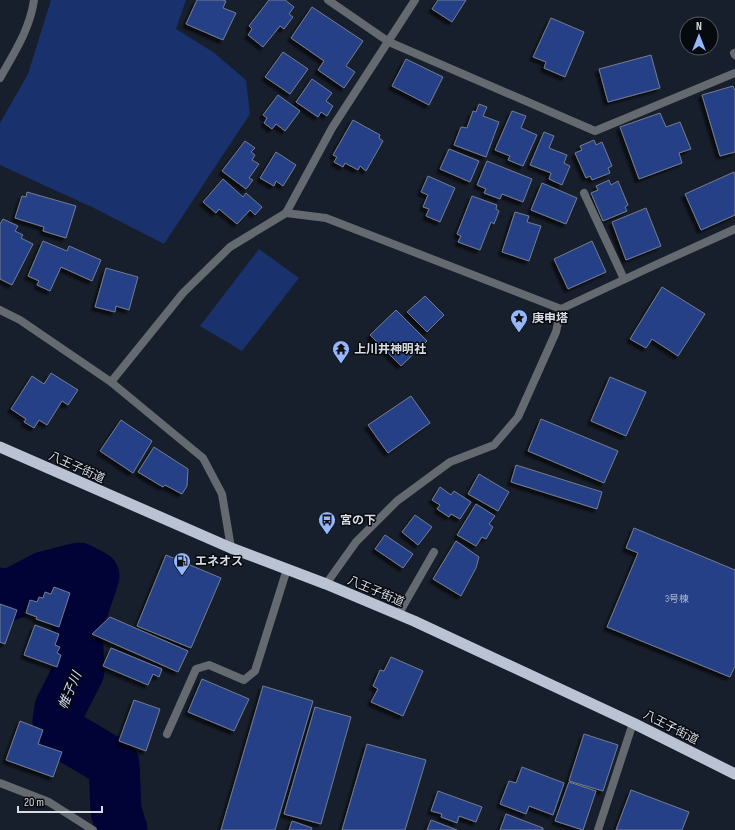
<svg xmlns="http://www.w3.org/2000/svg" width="735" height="830" font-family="'Sofia Sans Condensed','Noto Sans JP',sans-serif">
<defs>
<filter id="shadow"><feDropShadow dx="-3.5" dy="3.5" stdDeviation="1" flood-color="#0009"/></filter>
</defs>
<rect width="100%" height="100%" fill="#181f2c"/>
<path fill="#19316d" d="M51 0H186L176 29 213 52 246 80 250 114 164 244 94 208 0 165V123L28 74Z
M259 249 299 278 242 351 200 326Z"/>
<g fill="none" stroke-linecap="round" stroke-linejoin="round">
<path stroke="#010236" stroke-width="51" d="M0 593 10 595 44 577 79 568 94 576 77 627 79 671 60 708 58 721 65 735 114 764 116 811 122 830"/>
</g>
<path fill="#254188" stroke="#747c8d" filter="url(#shadow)" d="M197 0H222L226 1 223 8 236 13 223 40 186 24Z
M269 0H285L294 7 289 14 293 17 284 29 280 26 263 47 248 35 252 29 249 26Z
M438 0H466L452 22 432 9Z
M312 7 363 41 346 66 355 72 344 88 318 70 324 61 291 38Z
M551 18 584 32 565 77 544 68 546 62 533 57Z
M283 52 308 69 290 94 265 77Z
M651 55 660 88 608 102 599 69Z
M406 59 443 77 429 105 392 86Z
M312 79 332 93 326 101 333 106 327 116 321 112 318 117 296 102Z
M733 86 735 91V152L720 156 702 95Z
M278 95 300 111 285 131 276 124 272 129 264 123 267 118 263 115Z
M479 104 487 107 483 116 499 122 486 157 454 145 461 127 467 128 473 111 476 112Z
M512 111 526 116 521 128 537 135 523 166 508 160 510 156 495 150Z
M660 113 666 127 680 122 691 149 679 153 682 163 639 179 620 127Z
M353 120 380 135 379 138 383 141 366 171 360 166 358 170 345 163 343 167 334 162 337 157 333 155Z
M544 132 554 136 549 148 567 155 564 163 570 166 562 185 549 179 551 173 530 165Z
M594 140 596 145 602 142 612 166 608 168 610 173 592 180 590 176 586 178 575 153 582 150 580 146Z
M245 141 255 148 251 152 255 155 252 160 259 164 249 178 253 180 246 189 222 171Z
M449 149 479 161 470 182 440 169Z
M276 152 296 165 283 186 276 181 274 186 260 178Z
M487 161 532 179 523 202 502 194 500 199 484 193 486 189 477 185Z
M734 172 735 176V215L701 230 685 194Z
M428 176 455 188 440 222 426 216 429 209 423 207 428 195 421 192Z
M223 179 243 197 246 193 262 207 255 215 250 210 237 224 219 209 216 213 203 202Z
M609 180 611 185 618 181 628 205 625 207 627 211 603 221 591 193 598 190 596 186Z
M542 183 577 198 566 224 531 210Z
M27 192 76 206 66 238 43 231 44 227 15 218 22 196 26 197Z
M472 196 497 205 496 209 499 211 494 224 491 222 480 250 458 242 461 236 457 234Z
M646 208 661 246 626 260 612 222Z
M515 212 529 216 527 222 541 226 529 261 502 252Z
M3 219 18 226 15 231 23 235 21 238 33 244 12 285 0 279V224Z
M43 241 67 251 69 246 101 260 92 281 61 267 50 291 37 285 39 281 28 276Z
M592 241 606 272 568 289 554 259Z
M106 268 138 277 129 310 116 306 115 312 95 307Z
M662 287 705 314 678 356 652 339 646 348 630 339Z
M425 296 444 315 427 332 407 312Z
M396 310 427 341 401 366 370 335Z
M51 373 78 390 68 405 62 401 47 425 39 420 34 428 24 422 26 419 11 409 32 376 44 384Z
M610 377 646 392 626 436 591 421Z
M411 396 430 423 388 453 368 425Z
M541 419 618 451 604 483 528 451Z
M121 420 152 441 133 473 100 451Z
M154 447 188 469 187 486 182 494 165 485 163 487 138 472Z
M516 465 602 492 597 509 511 482Z
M479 474 509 492 498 511 468 494Z
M440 487 451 495 454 491 471 502 460 519 451 514 449 517 437 509 440 505 432 500Z
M476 504 495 516 489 524 493 527 486 539 482 537 476 546 457 535Z
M415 515 432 527 418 545 402 532Z
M634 528 735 570V666L730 677 607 627 638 553 626 548Z
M385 535 413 554 403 568 375 549Z
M456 541 479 557 476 568 461 596 433 579Z
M166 555 221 578 191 648 137 626Z
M54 587 70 593 59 627 36 619 37 617 26 613 30 600 37 602 39 597 43 598 45 592 51 594Z
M0 604 17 610 5 644 0 642Z
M110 617 188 651 178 672 92 634Z
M35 625 59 634 55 645 60 647 57 653 61 655 57 667 24 655Z
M111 648 162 669 159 677 153 674 148 685 103 666Z
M391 657 423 671 403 716 371 702 378 689 373 686 380 670 384 671Z
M202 679 249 699 234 731 188 712Z
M263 686 313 701 275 830H221Z
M134 700 160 709 146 751 119 741Z
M315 707 351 717 321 824 284 814Z
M20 721 43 730 38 744 62 752 53 777 6 760Z
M584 734 618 745 603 791 569 781Z
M367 744 426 760 405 830H342Z
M522 767 564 783 553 815 529 806 526 814 500 804 509 781 516 783Z
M569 782 596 791 583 830 555 821Z
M631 790 689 812 682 830H616Z
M438 791 482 807 476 822 459 816 457 823 441 817 442 814 431 811Z
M506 814 543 828V830H500Z
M431 820 457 830H427Z
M292 821 312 828 311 830H289Z"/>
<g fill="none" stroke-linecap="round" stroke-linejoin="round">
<path stroke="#656970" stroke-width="8" d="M328 0 389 42 595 131 735 73
M734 53 735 55
M584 193 624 279
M286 213 332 128 415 0
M398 615 434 552
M167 734 196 669 209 665 244 680 255 671 287 569"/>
<path stroke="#656970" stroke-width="8" d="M0 78C14 53 30 29 34 0
M111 382 183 293 230 247 286 213 326 218 561 309 653 266 735 229
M326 584 356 542 397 501 450 462 494 445 518 417 556 332 561 309
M0 783 49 802 93 830
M598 830 633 723"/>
<path stroke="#656970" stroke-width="8" d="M0 310 20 320 111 382 203 458 222 494 231 548"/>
<path stroke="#bac3d4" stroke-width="11" d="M0 447 231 548 326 584 414 621 633 723 735 774"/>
</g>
<defs>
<g id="sight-pin" transform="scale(0.9)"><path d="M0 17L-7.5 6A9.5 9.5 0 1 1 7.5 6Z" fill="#96b6fd" stroke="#06090e"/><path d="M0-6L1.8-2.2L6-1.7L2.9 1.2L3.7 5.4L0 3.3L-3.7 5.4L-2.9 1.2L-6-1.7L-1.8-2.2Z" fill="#111"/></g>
<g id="temple-pin" transform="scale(0.9)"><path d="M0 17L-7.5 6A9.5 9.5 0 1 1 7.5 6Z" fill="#96b6fd" stroke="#06090e"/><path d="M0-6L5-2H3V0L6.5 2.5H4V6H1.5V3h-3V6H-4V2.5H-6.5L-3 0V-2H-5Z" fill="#111"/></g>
<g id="bus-pin" transform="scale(0.9)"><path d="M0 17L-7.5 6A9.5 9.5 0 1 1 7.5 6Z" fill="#96b6fd" stroke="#06090e"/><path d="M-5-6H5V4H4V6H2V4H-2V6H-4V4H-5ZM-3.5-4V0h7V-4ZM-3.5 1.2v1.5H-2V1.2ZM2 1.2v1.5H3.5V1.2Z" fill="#111"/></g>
<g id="fuel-pin" transform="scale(0.9)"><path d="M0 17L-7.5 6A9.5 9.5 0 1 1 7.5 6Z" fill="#96b6fd" stroke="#06090e"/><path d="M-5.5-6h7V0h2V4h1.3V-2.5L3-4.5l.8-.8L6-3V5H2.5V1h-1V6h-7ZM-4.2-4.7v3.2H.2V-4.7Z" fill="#111"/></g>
</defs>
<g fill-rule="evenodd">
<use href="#sight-pin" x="519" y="318"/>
<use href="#temple-pin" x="341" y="349"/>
<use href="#bus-pin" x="327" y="520"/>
<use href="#fuel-pin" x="182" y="561"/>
</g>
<g text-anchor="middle" stroke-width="3" stroke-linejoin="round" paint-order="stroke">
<g font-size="10" fill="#aab5ce">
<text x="677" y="602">3号棟</text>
</g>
<g font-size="12" font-weight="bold" fill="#d7dce5" stroke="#06090e" text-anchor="start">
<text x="532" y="322">庚申塔</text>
<text x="354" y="353">上川井神明社</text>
<text x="340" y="524">宮の下</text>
<text x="195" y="565">エネオス</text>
</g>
<g font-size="12" fill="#d7dce5" stroke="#06090e">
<text transform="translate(77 467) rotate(24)" y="4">八王子街道</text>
<text transform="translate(376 591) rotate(23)" y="4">八王子街道</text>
<text transform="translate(671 727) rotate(27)" y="4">八王子街道</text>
</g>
<g font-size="13" font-style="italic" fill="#d4def3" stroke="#06090e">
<text transform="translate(69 690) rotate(-67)" y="5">帷子川</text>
</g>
</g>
<g transform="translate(699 36)"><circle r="19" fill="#06090e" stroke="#5a5d64"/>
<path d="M0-3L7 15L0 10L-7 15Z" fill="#96b6fd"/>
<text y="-6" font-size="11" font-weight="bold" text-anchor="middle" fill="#d7dce5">N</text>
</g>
<path d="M18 806v6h84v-6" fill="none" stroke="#d7dce5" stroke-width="2"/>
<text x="24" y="806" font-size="12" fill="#d7dce5" stroke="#06090e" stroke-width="3" paint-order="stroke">20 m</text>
</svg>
